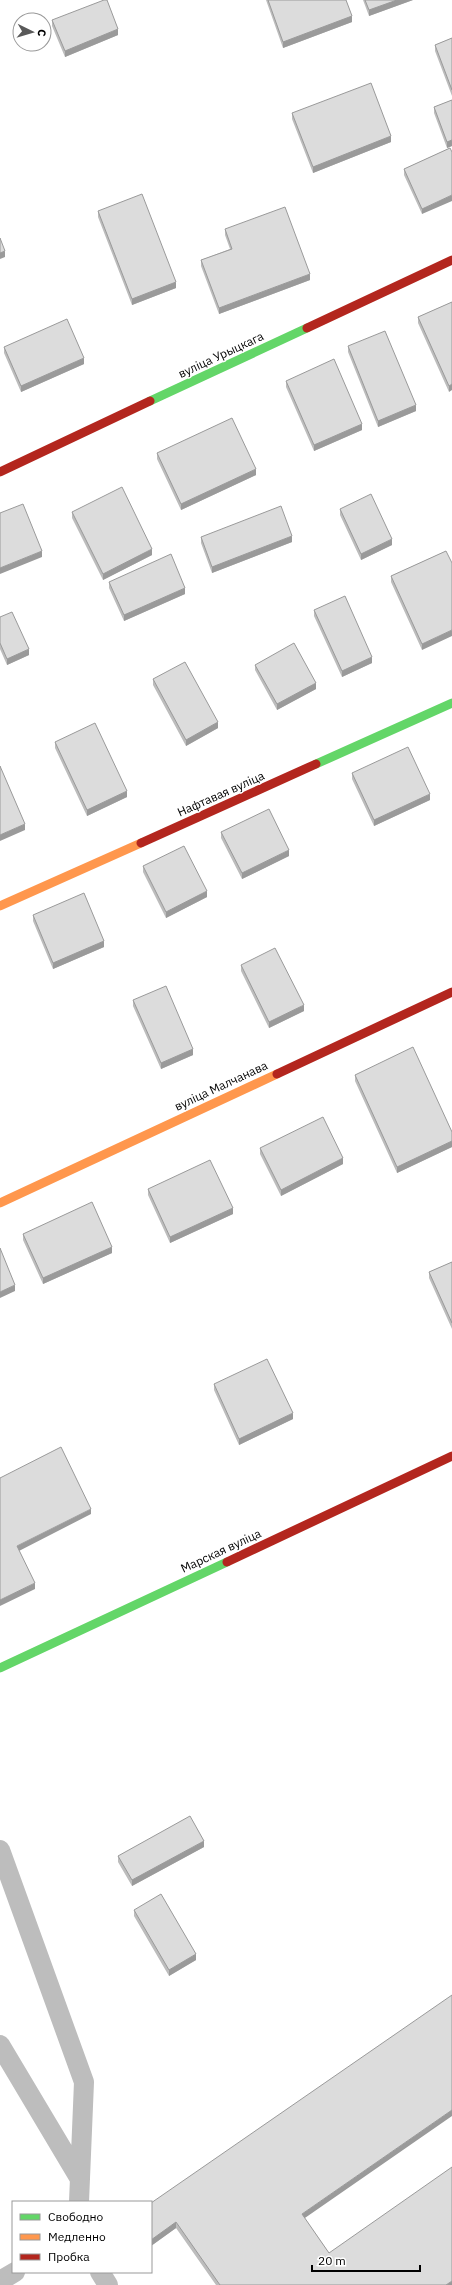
<svg xmlns="http://www.w3.org/2000/svg" width="452" height="2285" font-family="'IBM Plex Sans',sans-serif">
<rect width="100%" height="100%" fill="#fff"/>
<g fill="none" stroke-linecap="round" stroke-linejoin="round">
<path stroke="#bdbdbd" stroke-width="20" d="M0 1850 84 2082 79 2202
M0 2045 80 2179
M100 2272 108 2285
M0 2281 15 2272"/>
<path stroke="#63d668" stroke-width="9" d="M150 401 307 328
M316 764 452 703
M0 1668 227 1562"/>
<path stroke="#ff974d" stroke-width="9" d="M0 906 141 843
M0 1203 277 1074"/>
<path stroke="#b3261e" stroke-width="9" d="M307 328 452 260
M0 472 150 401
M141 843 316 764
M277 1074 452 992
M227 1562 452 1456"/>
</g>
<path fill="#bdbdbd" d="M266 0H346L352 22 283 48Z
M363 0H413L369 16Z
M52 20 118 35 65 57 52 26Z
M452 38V96L435 51V45Z
M452 100V146L447 148 434 113V107Z
M292 113 391 142 313 173 292 119Z
M450 148 422 214 404 175V169Z
M98 211 176 288 132 305 98 217Z
M225 229 310 280 219 314 201 266V260L230 249 225 235Z
M452 302 449 392 418 323V317Z
M348 346 416 411 378 427 348 352Z
M4 347 84 364 21 392 4 353Z
M286 381 362 430 314 451 286 387Z
M157 453 256 475 181 510 157 459Z
M340 509 392 545 361 560 340 515Z
M72 512 152 555 103 580 72 518Z
M201 537 292 542 212 573 201 543Z
M446 551 422 650 391 582V576Z
M109 582 185 594 124 621 109 588Z
M314 610 372 663 342 677 314 616Z
M0 617 29 655 7 665 0 649Z
M255 665 316 689 277 710 255 670Z
M153 679 218 728 186 746 153 685Z
M55 742 127 797 87 816 55 748Z
M352 773 430 800 374 826 352 779Z
M221 832 289 856 242 879 221 838Z
M143 866 207 897 166 918 143 872Z
M33 915 104 947 53 969 33 921Z
M241 965 304 1011 269 1028 241 971Z
M133 1000 193 1055 161 1069 133 1006Z
M355 1075 452 1132V1147L397 1173 355 1081Z
M260 1148 343 1164 281 1196 260 1154Z
M148 1189 233 1214 170 1243 148 1195Z
M23 1234 112 1253 43 1284 23 1240Z
M452 1262V1329L429 1278V1272Z
M214 1384 293 1419 239 1445 214 1390Z
M204 1847 132 1886 118 1862V1856Z
M134 1910 196 1960 169 1976 134 1916Z
M151 2203 305 2219 329 2253 452 2285H216L176 2228 151 2246Z"/>
<path fill="#9a9a9a" d="M397 0H413L369 16V10Z
M352 16V22L283 48V42Z
M118 29V35L65 57V51Z
M391 136V142L313 173V167Z
M452 140V146L447 148V142Z
M452 195V201L422 214V209Z
M5 251V257L0 259V253Z
M310 274V280L219 314V308Z
M176 282V288L132 305V299Z
M84 358V364L21 392V386Z
M452 384V390L449 392V386Z
M416 405V411L378 427V421Z
M362 424V430L314 451V445Z
M256 469V475L181 510V504Z
M292 536V542L212 573V567Z
M392 539V545L361 560V554Z
M152 549V555L103 580V574Z
M42 551V557L0 574V568Z
M185 588V594L124 621V615Z
M452 630V636L422 650V644Z
M29 649V655L7 665V659Z
M372 657V663L342 677V671Z
M316 683V689L277 710V704Z
M218 722V728L186 746V740Z
M127 791V797L87 816V810Z
M430 794V800L374 826V820Z
M25 824V830L0 841V835Z
M289 850V856L242 879V873Z
M207 891V897L166 918V912Z
M104 941V947L53 969V963Z
M304 1005V1011L269 1028V1022Z
M193 1049V1055L161 1069V1063Z
M452 1141V1147L397 1173V1167Z
M343 1158V1164L281 1196V1190Z
M233 1208V1214L170 1243V1237Z
M112 1247V1253L43 1284V1278Z
M15 1285V1291L0 1298V1292Z
M293 1413V1419L239 1445V1439Z
M91 1509V1514L17 1552V1546Z
M35 1583V1589L0 1606V1600Z
M204 1841V1847L132 1886V1880Z
M196 1954V1960L169 1976V1970Z
M452 2110V2116L302 2220V2214Z
M176 2222V2228L151 2246V2240Z
M452 2281V2285H446Z"/>
<path fill="#dcdcdc" stroke="#9a9a9a" d="M104 0H107L118 29 65 51 52 20Z
M268 0H346L352 16 283 42Z
M365 0H397L369 10Z
M452 38V90L435 45Z
M371 83 391 136 313 167 292 113Z
M452 100V140L447 142 434 107Z
M450 148 452 152V195L422 209 404 169Z
M142 194 176 282 132 299 98 211Z
M285 207 310 274 219 308 201 260 232 249 225 229Z
M0 238 5 251 0 253Z
M452 302V384L449 386 418 317Z
M67 319 84 358 21 386 4 347Z
M385 331 416 405 378 421 348 346Z
M334 359 362 424 314 445 286 381Z
M232 418 256 469 181 504 157 453Z
M122 487 152 549 103 574 72 512Z
M371 494 392 539 361 554 340 509Z
M23 504 42 551 0 568V513Z
M281 506 292 536 212 567 201 537Z
M446 551 452 563V630L422 644 391 576Z
M171 554 185 588 124 615 109 582Z
M345 596 372 657 342 671 314 610Z
M12 612 29 649 7 659 0 643V617Z
M294 643 316 683 277 704 255 665Z
M185 662 218 722 186 740 153 679Z
M95 723 127 791 87 810 55 742Z
M408 747 430 794 374 820 352 773Z
M0 766 25 824 0 835Z
M269 809 289 850 242 873 221 832Z
M184 846 207 891 166 912 143 866Z
M84 893 104 941 53 963 33 915Z
M275 948 304 1005 269 1022 241 965Z
M166 986 193 1049 161 1063 133 1000Z
M413 1047 452 1132V1141L397 1167 355 1075Z
M323 1117 343 1158 281 1190 260 1148Z
M210 1160 233 1208 170 1237 148 1189Z
M92 1202 112 1247 43 1278 23 1234Z
M0 1248 15 1285 0 1292Z
M452 1262V1323L429 1272Z
M267 1359 293 1413 239 1439 214 1384Z
M61 1447 91 1509 17 1546 35 1583 0 1600V1478Z
M190 1816 204 1841 132 1880 118 1856Z
M161 1894 196 1954 169 1970 134 1910Z
M452 1995V2110L302 2214 329 2253 452 2167V2281L446 2285H220L176 2222 151 2240V2203Z"/>
<g text-anchor="middle" stroke-width="3" stroke-linejoin="round" paint-order="stroke">
<g font-size="12" fill="#000" stroke="#fff">
<text transform="translate(221 355) rotate(-25)" y="4">вуліца Урыцкага</text>
<text transform="translate(221 794) rotate(-24)" y="4">Нафтавая вуліца</text>
<text transform="translate(221 1086) rotate(-25)" y="4">вуліца Малчанава</text>
<text transform="translate(221 1551) rotate(-25)" y="4">Марская вуліца</text>
</g>
</g>
<rect x="12" y="2201" width="140" height="72" fill="#ffffff" stroke="#999999"/>
<rect x="20" y="2214" width="20" height="6" fill="#63d668" stroke="#999999"/>
<text x="48" y="2221" font-size="12" fill="#000000">Свободно</text>
<rect x="20" y="2234" width="20" height="6" fill="#ff974d" stroke="#999999"/>
<text x="48" y="2241" font-size="12" fill="#000000">Медленно</text>
<rect x="20" y="2254" width="20" height="6" fill="#b3261e" stroke="#999999"/>
<text x="48" y="2261" font-size="12" fill="#000000">Пробка</text>
<g transform="translate(32 32) rotate(95)"><circle r="19" fill="#ffffff" stroke="#999999"/>
<path d="M0-3L7 15L0 10L-7 15Z" fill="#595959"/>
<text y="-6" font-size="11" font-weight="bold" text-anchor="middle" fill="#000000">С</text>
</g>
<path d="M312 2265v6h108v-6" fill="none" stroke="#000000" stroke-width="2"/>
<text x="318" y="2265" font-size="12" fill="#000000" stroke="#ffffff" stroke-width="3" paint-order="stroke">20 m</text>
</svg>
